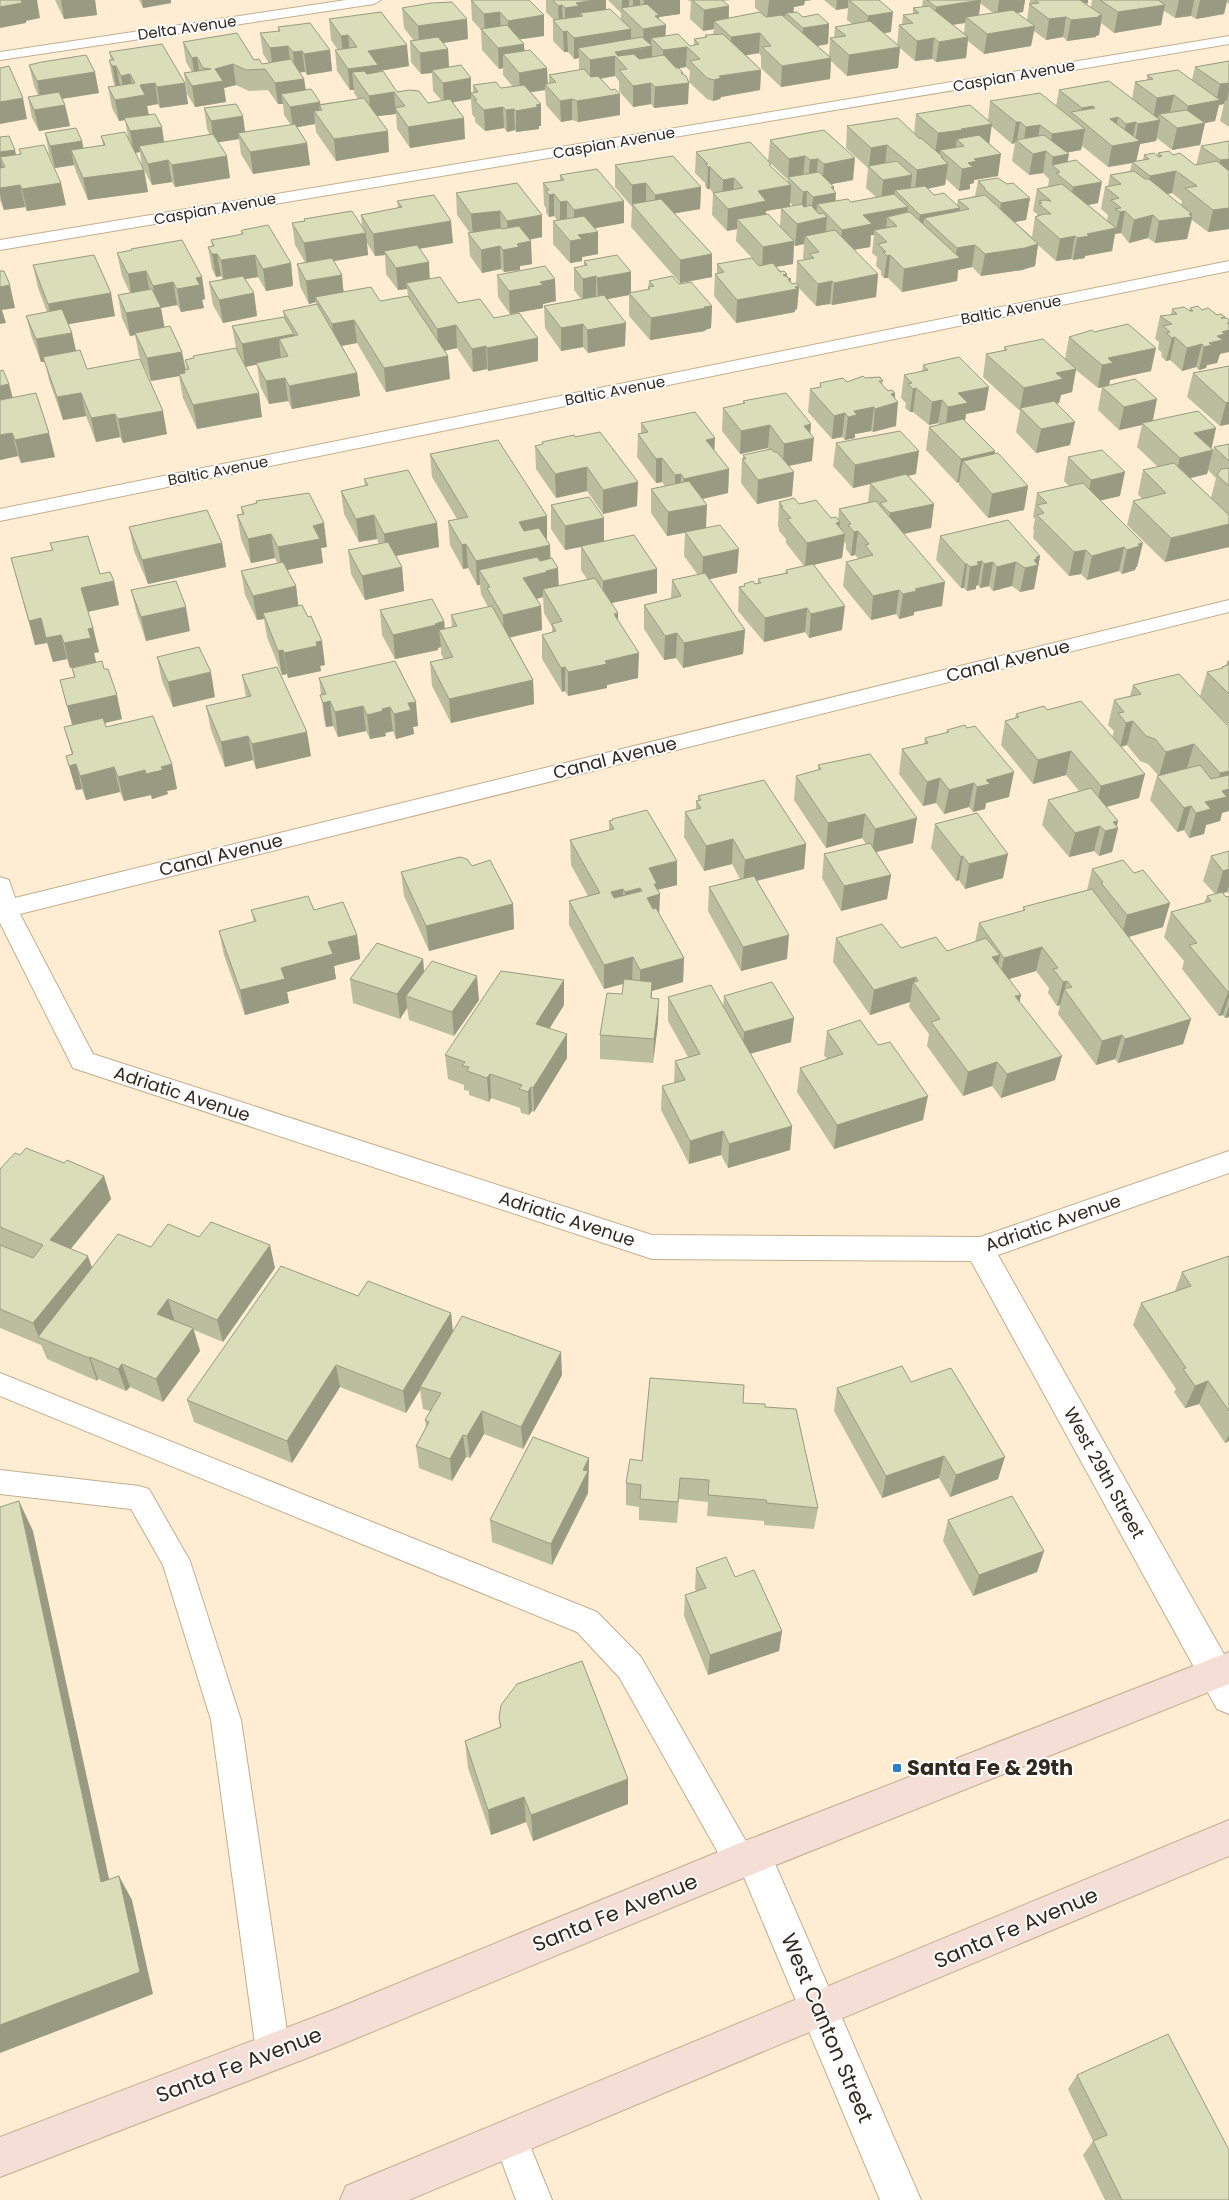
<svg xmlns="http://www.w3.org/2000/svg" width="1229" height="2200" font-family="Poppins,sans-serif">
<rect width="100%" height="100%" fill="#feedd3"/>
<g fill="none" stroke-linecap="round" stroke-linejoin="round">
<g stroke="#c3ae8e" stroke-width="2">
<path id="lane" d="M0 1373 597 1612 641 1657 751 1850 756 1861 751 1872 740 1877 729 1872 619 1677 577 1632 0 1396Z
M0 1470 139 1486 149 1489 190 1561 241 1720 290 2051 285 2063 273 2068 261 2063 256 2051 211 1720 163 1565 131 1509 0 1494Z
M510 2121 522 2126 552 2200H516L493 2138 498 2126Z"/>
</g>
<g stroke="#c3ae8e" stroke-width="2">
<path id="street" d="M346 0H381L374 4 0 60V52Z
M1229 36V44L0 250V240Z
M1229 261V271L0 521V509Z
M1229 600V612L20 914 93 1054 652 1235 980 1237 1229 1151V1173L998 1255 1229 1663V1714L1217 1709 971 1261 652 1259 73 1068 0 923V877L9 880 15 898Z
M753 1838 766 1843 921 2200H880L735 1856 740 1843Z"/>
</g>
<g stroke="#c3ae8e" stroke-width="2">
<path id="secondary" d="M1229 1652V1684L741 1879 333 2048 0 2177V2137L333 2010 740 1843Z
M1229 1820V1856L409 2200H340L346 2186Z"/>
</g>
<use href="#lane" fill="#fff" fill-rule="evenodd"/>
<use href="#street" fill="#fff" fill-rule="evenodd"/>
<use href="#secondary" fill="#f4ded5" fill-rule="evenodd"/>
</g>
<path fill="#bbbe9e" fill-rule="evenodd" d="M55 0H95L97 15 64 19Z
M139 0H171V3L143 8Z
M471 0H529L544 15V36L520 39 525 51 548 83H549V75L580 70 579 68V58L574 59 568 52H564L553 41V20H554L546 12V0H606V9L621 20V13L608 0H680V14L659 17V19L665 36 690 46 694 45V39L705 38V35H713L714 29 703 31 690 19 691 2 688 0H732L723 1 729 6V18L760 12 755 8V0H812L805 1 804 5 794 7 793 12 803 17 829 24 828 44 817 46 829 56 830 38H834L835 27 852 24 847 20 848 8 836 10 824 0H879L891 32 883 33 897 45 899 25H902L903 15 913 14V8L922 7 923 0H1025L1023 12 1017 13 1027 20 1030 0H1088V3L1086 4 1091 7 1092 0H1229V4L1227 2 1224 14 1196 19 1191 16 1175 18 1163 10 1161 25 1114 33 1101 23 1099 35 1096 36V37L1067 41 1063 37 1046 40 1034 31 1031 46 984 54 968 41 966 58 936 62 932 59 915 61 900 48 898 68 847 76 831 61 830 79 781 87 761 68V56L759 53 746 55 761 70 760 90 721 97 720 99 713 101 707 99 689 82 690 71 686 67 679 68 683 75 688 104 654 108 651 104 633 107 619 91V81L615 76 601 79 611 90 620 94V115L578 122 572 120 561 122 546 105 545 90 530 92 541 104V126H539V129L516 132 515 130 507 132 504 128 485 131 475 122V118L472 114 471 99 452 102 465 139 410 148 397 129 396 114 377 116 389 152 336 161 316 132 315 124 297 127 307 143 310 165 253 174 241 154 239 139 218 142 230 178 175 187 172 182 152 185 144 170 148 192 88 200 76 172 74 165 55 168 49 154 45 133 82 141 83 148 103 145 101 136 128 137 125 120 119 121 112 108 108 87 115 86 113 81 109 60H111L109 52 185 83 188 104 160 108 158 104 147 106 149 115 164 142 210 135 207 129 204 108 245 132 291 125 284 115 283 104H278L268 90 249 91 236 85 224 88 226 102 195 107 187 94 184 73 192 72 186 62 183 42 254 60 262 64 269 63 263 54 260 33 278 31V27L330 50 332 71 307 75 305 72H300L304 79 306 90 320 102V104L358 99 354 93V90H350L337 71 335 50H338L331 40 329 19 409 66 379 71V72L397 92 428 103 442 101 433 91 432 73 421 74 411 62 410 41H414L404 28 402 8 468 39 443 43 448 49 449 67 472 93H473V85L501 88 513 87 503 75V68L499 69 482 50 481 30 472 20ZM980 3 993 13 979 15ZM965 23 964 33 953 25ZM140 152 142 167 135 153Z
M1229 61V127L1220 121 1224 104 1219 105 1215 121 1205 123 1200 145 1172 150 1157 138 1156 141 1140 144 1136 161 1143 160 1144 155 1157 156 1158 153 1173 155 1195 165H1196L1201 146 1229 141V229L1208 232 1192 220 1187 239 1155 243 1148 238 1129 243 1121 233 1115 234 1112 251 1085 256V258L1073 260 1071 259 1056 261 1038 245 1035 266 1022 270 981 276 972 267 958 270 957 281 902 292 888 278H884L881 275V271L876 266 877 257 872 253 874 235H871L870 247 854 250 878 274 876 297 832 305 830 304 816 306 799 288 797 309 795 310V312L736 323 714 296 715 274 717 273V264L752 258 736 241 737 229 727 231 712 215 713 193 710 189H707L705 186V183L695 173 696 152 771 167 788 182V180L768 161 770 140 824 130 853 180 831 184 834 190 836 201 851 202 876 197 866 188 868 168 846 148 847 126 914 134 916 114 988 120 990 101 1056 106 1059 90 1132 99 1135 82 1147 80V75L1192 80 1195 67ZM991 126 1012 144 1015 143 1012 161 1029 175 1043 173 1049 179 1048 187 1037 189 1033 211 1037 214V216L1035 217 1032 237 1015 222 1026 220 1030 198 1007 184 978 181 975 196 958 200 957 205 934 195 928 189 945 185 946 179 959 191 970 189V184L974 183V180L998 176 989 143ZM1082 146 1108 167 1132 163 1130 171 1110 175 1108 186 1105 187 1101 209 1108 215 1107 221 1088 205 1098 203 1067 162 1066 153 1081 150ZM1172 193 1182 201 1181 205 1167 194ZM790 202 793 206 790 207ZM781 208 780 226 766 214V211ZM804 244 803 258 805 260 797 261 796 283 792 284 787 276 776 267 793 264 794 245 795 246Z
M29 65 99 93 62 99 65 105 70 126 39 131 32 118 28 97 38 95 34 86Z
M0 137 16 155 20 154 19 149 66 205 27 211 25 207 4 210 0 200Z
M615 165 701 187 700 209 674 213 712 254V277L680 283 631 227 632 207 615 187Z
M560 175 624 223 595 228 598 232V254L582 257V261L570 263 553 244V221L557 220 554 216 549 217 546 213V208L544 205 543 183 560 180Z
M517 183 542 237 530 240 532 264 520 266V270L504 272 501 269 482 273 470 256 468 233H470L457 215 456 193Z
M397 201 453 243 419 249 430 278 458 303 494 318 538 361 488 371 487 369 473 372 457 348 444 351 450 379 386 392 357 343 342 346 357 373 360 396 292 409 288 401 269 404 260 386 257 364 245 367 262 417 197 429 183 398 179 376 151 381 139 356 135 335 130 336 122 318 118 295 130 293 122 276 117 253 202 277 205 299 202 300 204 308 181 312 177 305 161 308 164 327 186 370H187L185 360 194 358 193 356 236 348 232 326 284 317 283 311 316 305V302L309 304 300 286 297 264 305 262 295 245 292 223 304 221V219L362 227 361 215 398 208ZM367 243 375 256 385 255 386 274 398 290 407 289 408 296 380 301 344 292 334 261 368 255Z
M241 231 291 263 293 286 266 291 258 277 245 279 254 293 257 316 223 323 213 305 209 282 223 280 221 276 216 277 212 269 208 247 212 246 211 240 241 235Z
M584 261 631 272V293L648 290 649 281 679 284 712 306 711 328 705 330V331L650 340 629 316V295L607 299 625 346 588 353 583 347 561 351 545 328 544 306 581 299 574 290V268L584 266Z
M33 265 115 316 68 324 72 333 76 351 87 369 167 434 123 443 120 437 96 442 86 416 63 420 49 380 45 362H41L32 338 26 316 47 312 38 288Z
M497 275 556 301 543 304V308L510 314 498 297Z
M1190 308 1202 310 1225 317 1220 354 1217 363 1207 365 1206 368 1199 370 1196 367 1182 371 1170 360 1166 361 1161 356 1162 353 1158 349 1159 342 1155 339 1160 316 1171 315 1172 309 1189 311Z
M1069 337 1151 371 1110 380 1109 385 1157 399 1153 421 1211 449 1213 450 1207 474 1190 478 1211 498 1216 478 1208 470 1214 447 1229 444V547L1165 562 1127 525 1133 501 1142 499 1138 494 1143 470 1158 467 1137 447 1142 425 1119 430 1098 410 1102 387 1098 388 1076 370 1072 392 1061 395 1059 403H1056L1070 445 1036 453 1016 432 1020 411 983 377 986 354 1004 350V347L1065 359Z
M923 365 985 410 966 414 965 421 995 451V454L1028 486 1024 510 988 518 959 485V482L957 483 926 450 929 427 940 425 938 423 929 425 913 412H910L905 408 906 403 901 398 904 375 922 372Z
M1229 366V424L1220 426 1187 397 1193 373Z
M0 371 9 384 13 398 55 457 21 463 18 456 0 460Z
M865 378 883 381 882 385 888 391 895 393 896 426 873 432 871 431 855 434V438L845 440 842 437 832 439 808 412 810 389 820 387V383L847 382Z
M743 401 810 433 812 461 789 466 792 496 757 504 741 483 742 459H743V455L769 450 768 448 740 454 722 431 723 408 743 404Z
M641 423 714 450 729 469 728 493 702 499 706 528 737 573 709 579 745 630 743 654 683 668 676 658 664 660 644 629V605L671 598 672 580 698 575 684 556 685 533 667 536 651 513V489L665 486 662 482 656 483 637 457 638 434 641 433Z
M575 437 637 506 603 514 587 491 556 498 536 469 535 446 542 444V442Z
M836 443 916 474 908 476 934 504 931 528 904 534 942 606 914 612V615L899 619 896 614 871 620 843 586 846 562 859 559 855 555 851 556 846 549V544L844 542 842 558 813 565 842 630 809 638 805 632 764 642 738 611 739 587 744 586V584H755L758 583V579L785 573 786 570 804 566 786 543V539L779 531V528L778 526 779 502 799 504 838 520 839 509 868 502 870 484 853 488 833 466Z
M430 454 547 540 550 559 559 586 587 579 581 570V547L565 550 551 529V505L604 518V541L657 593 611 603 638 678 607 685V688L568 696 565 691 562 692 542 659V635L552 632V627L544 613 543 597 537 599 541 606 542 630 510 637 533 680 534 704 451 723 432 686 430 662 444 659 441 654V647L438 648V650L395 659 382 635 380 610 444 621 445 628 452 627 451 615 488 607 481 594 480 585H477L468 568 463 569 450 545 448 521 457 519 432 477Z
M1068 457 1120 496 1100 500 1137 567H1136L1135 570 1122 574 1119 571 1087 580 1081 574 1069 576 1033 538 1034 530 1033 529 1035 519 1033 517 1037 493 1069 486 1064 481Z
M364 479 437 523 439 547 396 556 402 567 404 591 365 600 351 574 348 550 379 544 377 539 359 542 344 514 341 491 365 486Z
M256 501 327 547 321 548 323 563 287 570 296 586 298 605 325 665 320 666 321 671 288 678 287 674 282 675 267 637 264 619 257 620 245 595 241 571 277 563 275 558 251 563 241 539 237 515 242 514 241 507 256 504Z
M129 527 222 543 226 567 148 584 134 551Z
M940 536 1040 556 1034 589 1020 592 1012 586 993 591 989 586 980 588 978 585 976 586V589L967 591 964 588H961L936 560Z
M50 543 100 574 114 581 119 605 88 612 93 628 99 652 94 653 96 662 70 668 67 659 53 662 47 643 35 645 11 558 52 550Z
M131 590 190 631 146 641 137 614Z
M157 657 215 697 173 707 162 681Z
M395 661 418 726 413 727 414 734 396 739 393 731 385 733 386 736 370 739 366 731 338 737 333 726 326 727 324 719 319 678Z
M1228 661H1229V726L1208 705 1229 727 1222 813 1220 821 1206 825 1204 834 1189 838 1184 830 1177 832 1150 800 1157 776 1158 775 1148 764 1140 761 1127 745 1121 747 1139 798 1106 807 1118 821 1117 826 1118 828 1112 852 1099 856 1094 851 1069 857 1042 825 1048 800 1079 791 1066 775 1033 784 1001 745 1005 721 1015 718 1016 714 1047 710 1112 737 1114 731 1108 725 1114 700 1130 696 1133 685 1200 696 1207 672 1221 669 1222 667 1226 665Z
M72 668 104 669 122 719 105 723 106 727 172 764 177 789 167 791 168 794 152 799 151 795 124 801 120 792 86 800 82 789 76 790 66 756 72 755 64 727 72 725 60 680 74 677Z
M242 675 311 756 256 769 253 760 225 767 211 730 206 706 246 697Z
M947 730 1009 797 986 803 985 809 973 812 969 807 944 814 936 803 923 806 899 774 902 749 924 744 925 738 946 733Z
M818 765 913 843 876 852 891 875 887 899 841 911 822 878 824 854 866 844 862 838 826 848 794 800 796 776 818 770Z
M698 796 806 844 804 869 757 881 787 959 741 971 708 911 709 887 740 879 732 864 704 871 684 837 685 812 696 809V801H698Z
M612 819 677 885 657 890 659 914 684 958 683 982 652 991V998L658 1023 653 1063 600 1059V1035L622 994 624 984 604 989 569 925V901L588 896 571 865 570 840 609 830V821L612 820Z
M935 824 1003 878 965 889 959 880 956 881 931 848Z
M1229 851V894L1227 892 1223 893 1226 897 1229 896V1017L1225 1018 1223 1015 1219 1016 1182 969 1184 961 1164 937 1171 912 1204 903 1207 896 1215 894 1203 881 1211 856Z
M472 866 513 904 514 929 429 951 404 896 401 872Z
M1092 869 1134 873 1170 903 1163 927 1129 937 1191 1019 1183 1044 1118 1063 1115 1059 1096 1065 1058 1014 1060 1005 1057 1006 1048 993 1049 988 1036 971 1009 979 1055 1080 1001 1098 992 1086 963 1096 927 1046 929 1034 909 1007 910 1002 870 1015 833 962 836 938 901 948 947 951 975 942 979 923 1023 911V907L1087 890Z
M251 910H314L357 935 360 959 334 966 336 979 287 992 289 1003 245 1015 224 955 219 931 254 922Z
M423 959 424 972 479 1000 454 1036 409 1020 407 1008 400 1019 353 1003 350 979Z
M564 980V1005L550 1028 567 1058 534 1112 532 1111 529 1115 521 1113 520 1108 491 1098 489 1102 469 1095V1091L464 1090V1085L448 1079 445 1055Z
M724 996 791 1042 750 1054 792 1126 790 1150 728 1168 721 1155 689 1164 661 1110 662 1086 674 1083 675 1061 688 1057 668 1021V997L723 1007Z
M827 1031 923 1120 834 1149 797 1092 800 1068 827 1059 824 1055Z
M20 1155 64 1163 104 1176 111 1199 71 1249 92 1267 151 1247 275 1268 223 1342 194 1330 200 1351 163 1402 130 1387 126 1391 98 1379 97 1381 47 1359 41 1345 0 1328V1169Z
M1229 1256V1441L1225 1443 1199 1404 1185 1408 1174 1392 1176 1389 1133 1325 1141 1303 1175 1291 1182 1272Z
M358 1296 451 1313 453 1331 562 1375 523 1449 484 1434 470 1458 466 1457 452 1481 419 1468 416 1446 426 1428 425 1420 430 1411 423 1409 420 1390 406 1413 340 1387 292 1463 194 1422 187 1400Z
M911 1382 998 1479 950 1497 939 1478 882 1498 834 1411 837 1388Z
M743 1403 765 1407 818 1508 814 1529 764 1525V1521L707 1516 708 1502 679 1499 677 1523 639 1520V1507L626 1505V1483L642 1461Z
M589 1458 588 1493 552 1565 492 1542 490 1520Z
M948 1520 1044 1551 1037 1572 973 1596 943 1541Z
M696 1568 735 1577 782 1631 779 1651 708 1675 684 1616 685 1595 696 1591 695 1589Z
M499 1718 628 1804 533 1841 526 1822 491 1835 468 1768 465 1741 500 1727Z
M1077 2075 1229 2200H1105L1083 2155 1093 2141 1068 2089Z"/>
<path fill="#989b81" d="M23 0H37L40 18 26 21V23L0 28V7Z
M61 0H95L97 15 64 19Z
M142 0H171V3L143 8Z
M595 0H606V19L583 16 580 13 581 22 565 29V8L576 3Z
M622 0H629V13L622 9Z
M633 0H640V16L633 17Z
M644 0H680V14L659 17V26L666 25 665 46 651 38V46H652V67L627 69 615 56 578 48 579 58 574 59V38L631 29V50L643 48Z
M769 0H812L805 1 804 5 794 7 793 15 786 13 785 16 767 19Z
M837 0H848V8L836 10Z
M981 0 978 21 966 17 965 23 934 27 936 7Z
M999 0H1025L1023 12 997 16Z
M1065 0H1088V3L1064 7Z
M1179 0H1194L1191 16 1175 18Z
M1200 0H1227L1224 14 1196 19Z
M562 5 563 25 559 26 558 6Z
M1165 5 1161 25 1114 33 1118 12Z
M729 6 728 27 714 21V29L703 31 704 10Z
M500 12 501 32 485 35 484 14Z
M893 12 891 32 866 36 868 16Z
M544 15V36L508 41V21Z
M1102 15 1099 35 1096 36V37L1067 41 1071 20Z
M1066 17 1063 37 1046 40 1049 19Z
M467 19 468 39 419 47 418 26Z
M829 24 828 44 801 49 803 28Z
M1035 26 1031 46 984 54 987 34Z
M567 31 568 52H564L563 32Z
M760 33 759 53 731 58V37Z
M348 35 350 55 343 56 341 36Z
M968 37 966 58 936 62 939 42Z
M934 38 932 59 915 61 917 41Z
M524 44 525 64 503 54V68L499 69 498 48Z
M407 45 409 66 379 71 380 86 352 72 354 90H350L348 69 368 51Z
M288 46 291 66 273 69 270 48Z
M687 47 686 67 663 71V50Z
M900 47 898 68 847 76 849 55Z
M448 49 449 70H432V73L421 74 420 53Z
M330 50 332 71 307 75 304 54Z
M302 51 305 72 295 73 293 52Z
M615 56V76L590 80V60Z
M197 57 200 78 195 79 192 58Z
M831 58 830 79 781 87 782 66Z
M233 64 236 85 224 88 226 102 195 107 192 86 215 69Z
M112 66H116L120 86 116 87Z
M547 68 548 86 545 84V90L520 94 519 73Z
M761 70 760 90 721 97 720 99 713 101 714 80 719 76Z
M95 72 99 93 41 102 37 81Z
M681 73H683V83H689L688 104 654 108 655 87Z
M130 74 134 95 125 97 121 76Z
M471 78V99L444 104 443 83Z
M304 79 307 100 281 94 283 104H278L275 83Z
M155 83 158 104 147 106 149 117 124 118 125 120 119 121 115 100 140 85Z
M185 83 188 104 160 108 157 87Z
M651 83V104L633 107V86Z
M1229 83V90L1227 101 1225 100 1224 104 1219 105 1215 121 1205 123 1200 145 1172 150 1177 128 1184 127 1188 106 1216 101 1220 84Z
M394 92 396 114 371 117 369 96Z
M620 94V115L578 122 577 101Z
M1174 95 1169 116 1159 114 1158 118 1153 119 1157 98Z
M23 98 27 119 0 124V102Z
M572 99V120L561 122 560 101Z
M320 102 321 107 319 105 321 121 314 111 315 124 293 128 290 107Z
M541 104V126H539V129L516 132V111Z
M65 105 70 126 39 131 34 110Z
M1093 106 1089 127 1080 119 1082 108Z
M503 107 504 128 485 131 484 110Z
M514 109 515 130 507 132 506 110Z
M243 116 246 138 238 133 239 139 214 143 211 121Z
M1118 117 1114 139 1110 119Z
M464 118 465 139 410 148 408 127Z
M1160 120 1156 141 1140 144 1136 162H1132V163L1108 167 1112 146 1122 144 1126 124 1136 122 1132 142H1135L1138 124Z
M1016 122H1020L1017 140H1016L1015 143 1012 144Z
M992 124 989 145 964 146 957 139 955 152 940 150V154H935L938 133Z
M1040 125 1037 146H1023L1026 127Z
M162 127 165 148 139 146 140 152 134 153 130 131Z
M1085 129 1081 150 1051 155 1049 153 1052 134Z
M388 131 389 152 336 161 334 139Z
M82 141 86 163 71 150 74 165 55 168 50 146Z
M307 143 310 165 253 174 250 152Z
M887 145 885 166 869 167 871 148Z
M15 150 20 172 0 157 4 174 0 175V152Z
M1046 151 1043 173 1029 175 1033 154Z
M1001 154 998 176 974 180V183L970 184V189L959 191 962 169 968 163 974 159Z
M1069 154 1065 176 1052 165 1053 157Z
M227 156 230 178 175 187 172 165Z
M805 156 803 178 788 177V180L789 159Z
M941 157H943V165L948 164 945 185 915 191 917 170Z
M855 158 853 180 822 186 824 164Z
M818 159 816 180 808 182 810 160Z
M1229 159V180L1215 182 1220 160Z
M168 160 172 182 152 185 148 164Z
M708 167H710V189H707Z
M144 170 148 192 88 200 83 178Z
M1176 171 1172 193 1146 198 1150 176Z
M912 175 910 197 895 190 894 200 881 202 883 180Z
M734 178 733 200 722 202 723 180Z
M1102 182 1098 203 1069 209 1073 187Z
M61 183 66 205 27 211 22 189Z
M646 183V205H632V185Z
M20 185 25 207 4 210 0 194V188Z
M791 185 790 207 766 211 765 223 737 219V229L727 231 728 209 758 191Z
M701 187 700 209 655 217V195Z
M831 187H834L833 193H836L834 215 817 204 816 218 811 219 813 197Z
M807 191 806 213 801 214 803 192Z
M554 194V216L549 217V195Z
M1030 198 1026 220 998 225 1001 203Z
M567 201V223L560 224V202Z
M624 201V223L574 232V210Z
M908 207 905 229 897 226 887 217 886 233 874 230V235H871L870 247 840 252 842 230 863 215Z
M960 208 957 230 924 218 922 236 917 237 920 215Z
M1229 208V229L1208 232 1213 210Z
M500 211 501 233 473 236 471 214Z
M1125 211 1121 233 1115 234 1120 212Z
M1192 214 1191 217H1192L1187 239 1155 243 1159 221Z
M542 215V237L508 243 507 221Z
M1153 215 1148 238 1129 243 1134 220Z
M827 217 825 239 805 236 804 244 795 246 797 224Z
M451 221 453 243 387 254 384 251 385 255 375 256 373 234Z
M1116 228 1112 251 1085 256V258L1073 260 1077 238 1087 234Z
M598 232V254L582 257V261L570 263V241L578 235Z
M366 233 368 255 307 266 304 243Z
M1075 236 1071 259 1056 261 1060 239Z
M531 241 532 264 520 266V270L504 272 503 250 517 244Z
M794 241 793 264 762 269 763 247Z
M1038 244 1035 266 1022 270 981 276 985 254Z
M975 245 972 267 958 270 957 281 902 292 904 269 955 259 957 248Z
M500 246 501 269 482 273 481 250Z
M212 254H217L221 276 216 277Z
M712 254V277L680 283V260Z
M255 255 258 277 224 283 221 260Z
M890 255 888 278H884L887 256Z
M429 262 430 284 406 283 407 289 398 290 396 268Z
M291 263 293 286 266 291 263 269Z
M146 271 150 294 132 297 128 274Z
M631 272V295L629 293V295L598 301 597 278Z
M787 274 786 291 788 279H791L790 290 795 287 799 286 797 309 795 310V312L736 323 737 300 783 275Z
M878 274 876 297 832 305 834 283Z
M342 275 344 298 315 297 316 302 309 304 306 281Z
M596 276V299L583 301V279Z
M202 277 205 299 202 300 204 308 181 312 177 289 196 278Z
M555 279 556 301 543 304V308L510 314 509 291 540 282Z
M832 281 830 304 816 306 818 284Z
M173 282 177 305 161 308 165 330 135 333V335L130 336 126 313 157 307 153 286Z
M10 285 15 308 2 310 6 323 0 324V287Z
M111 293 115 316 53 327 48 304Z
M254 293 257 316 223 323 219 300Z
M712 306 711 328 705 330V331L650 340 651 318Z
M1225 317 1221 335 1227 323H1229V352L1220 354 1217 363 1207 365 1206 368 1199 370 1204 347 1221 318Z
M354 320 357 343 334 347 332 324Z
M626 323 625 346 588 353 587 330Z
M583 324V347L561 351V328Z
M456 325 457 348 439 352 437 329Z
M72 333 77 356 43 357 45 362H41L36 339Z
M294 334 297 357 288 356 279 339 281 360 245 367 242 344Z
M1175 337 1170 360 1166 361 1172 338Z
M538 338V361L488 371 487 348Z
M1202 344 1196 367 1182 371 1187 348Z
M486 346 487 369 473 372 472 349Z
M1156 348 1151 371 1110 380 1109 386 1098 388 1102 365 1108 358Z
M182 352 187 375 184 370 185 375 151 381 147 358Z
M448 356 450 379 386 392 384 368Z
M1076 369 1072 392 1061 395 1059 403 1023 411 1020 409 1024 388 1056 373Z
M357 373 360 396 292 409 289 386Z
M285 378 288 401 269 404 266 381Z
M9 384 15 408 0 411V386Z
M989 387 985 410 966 414 964 426 945 430 948 407 958 393Z
M916 388 913 412H910L913 389Z
M81 393 86 416 63 420 57 397Z
M259 393 262 417 197 429 193 405Z
M895 393 894 403 898 402 896 426 873 432 875 409 891 394Z
M1157 399 1152 423H1142V425L1119 430 1124 407Z
M942 400 938 423 929 425 932 402Z
M1229 402V424L1220 426 1226 403Z
M874 407 871 431 855 434V438L845 440 848 417 854 411Z
M163 411 167 434 123 443 118 419Z
M845 413 842 437 832 439 834 416Z
M115 414 120 437 96 442 91 418Z
M1075 422 1070 445 1036 453 1041 429Z
M811 424 810 439 814 438 812 461 783 467 784 444 804 426Z
M770 425 768 448 740 454 741 431Z
M1216 428 1211 451 1213 450 1207 474 1174 482 1180 458 1194 433Z
M12 433 18 456 0 460V435Z
M49 433 55 457 21 463 15 440Z
M715 438 714 461 706 440Z
M919 451 916 474 872 484 870 483V484L853 488 855 465Z
M995 451 991 475 963 461 959 482 957 483 961 459Z
M662 458V482L656 483V459Z
M587 467V491L556 498 555 474Z
M729 469 728 493 684 503V479Z
M794 472 792 496 757 504 758 480Z
M1125 472 1120 496 1086 504 1091 480Z
M681 474 680 498 675 499V475Z
M638 482 637 506 603 514V490Z
M1028 486 1024 510 988 518 992 494Z
M934 504 931 528 888 537 890 513Z
M707 505 706 528 667 536 668 512Z
M374 515 377 539 359 542 356 519Z
M547 516V540L520 546 519 522Z
M604 518V542L565 550V526Z
M840 522 838 535 845 534 842 558 805 567 807 543 836 523Z
M324 523 327 547 321 548 323 563 282 571 278 547 313 526Z
M437 523 439 547 386 558 384 534Z
M1229 524V547L1165 562 1171 538Z
M858 531 855 555 851 556 854 532Z
M271 534 275 558 251 563 248 539Z
M222 543 226 567 148 584 142 560Z
M1143 543 1137 567H1136L1135 570 1122 574 1127 550 1138 544Z
M466 544 468 568 463 569 462 545Z
M550 545 551 569 479 570 480 585H477L476 561Z
M1124 547 1119 571 1087 580 1092 556Z
M739 549 737 573 702 581 703 557Z
M1086 550 1081 574 1069 576 1074 552Z
M1040 556 1034 589 1020 592 1025 568 1036 557Z
M982 561 978 585 976 586V589L967 591 970 567 977 562Z
M993 562 989 586 980 588 984 564Z
M1016 562 1012 586 993 591 997 567Z
M965 564H967L964 588H961Z
M402 567 404 591 365 600 362 576Z
M558 568 559 592 543 589V597L524 602 523 578Z
M657 569V593L603 605V581Z
M114 581 119 605 87 612 81 588Z
M945 582 942 606 914 612V615L899 619 903 594 915 589Z
M296 586 299 611 263 613 264 619 257 620 253 596Z
M899 590 896 614 871 620 873 596Z
M541 606 542 630 504 639 503 615Z
M845 606 842 630 809 638 811 614Z
M186 607 190 631 146 641 141 617Z
M807 608 805 632 764 642 765 618Z
M618 613V638L614 614Z
M41 618 47 643 35 645 29 621Z
M444 621 446 643 439 630 441 647 438 648V650L395 659 393 635Z
M93 628 99 652 94 653 96 662 70 668 64 643 88 629Z
M745 630 743 654 683 668 684 643Z
M677 633 676 658 664 660 665 636Z
M61 635 67 659 53 662 46 638Z
M322 641 325 665 320 666 321 671 288 678 284 653 316 642Z
M283 650 287 674 282 675 278 651Z
M639 653 638 678 607 685V688L568 696V672L605 661Z
M565 667V691L562 692 561 668Z
M211 672 215 697 173 707 168 682Z
M533 680 534 704 451 723 449 699Z
M117 695 122 719 74 730 67 706Z
M330 701 333 726 326 727 323 703Z
M416 702 418 726 413 727 414 734 396 739 394 714 408 703Z
M363 706 366 731 338 737 335 712Z
M390 707 393 731 385 733 386 736 370 739 367 715 382 709Z
M1133 721 1127 745 1120 747 1126 723Z
M307 732 311 756 256 769 252 744Z
M248 736 253 760 225 767 221 742Z
M1194 744 1187 768 1159 776 1166 752Z
M1071 751 1066 775 1033 784 1038 760Z
M76 764 82 789 76 790 69 766Z
M172 764 177 789 167 791 168 794 152 799 146 774 161 767Z
M114 767 120 792 86 800 80 776Z
M145 770 151 795 124 801 118 777Z
M1229 771V811L1222 813 1220 821 1206 825 1204 834 1189 838 1196 813 1205 802 1213 798 1220 773Z
M1014 772 1009 797 986 803 985 809 973 812 977 787 986 780Z
M1145 774 1139 798 1095 810 1101 786Z
M940 778 936 803 923 806 927 782Z
M974 783 969 807 944 814 949 790Z
M1191 806 1184 830 1177 832 1184 808Z
M865 814 862 838 826 848 828 823Z
M917 818 913 843 872 853 875 829Z
M1118 821 1116 828H1118L1112 852 1099 856 1105 831 1113 822Z
M1100 826 1094 851 1069 857 1075 833Z
M733 839 732 864 704 871 706 846Z
M806 844 804 869 743 884 745 860Z
M1008 854 1003 878 965 889 969 864Z
M963 856 959 880 956 881 961 857Z
M677 861V885L657 890 660 894 659 919 647 898 649 868Z
M1229 869V886L1227 892 1216 895 1223 871Z
M891 875 887 899 841 911 844 886Z
M640 888V912L625 916V892Z
M623 889V913L611 892Z
M1170 903 1163 927 1121 939 1127 915Z
M513 904 514 929 429 951 426 926Z
M357 935 360 959 334 966 336 979 287 992 289 1003 245 1015 240 990 328 942Z
M789 935 787 959 741 971 743 947Z
M1042 947 1036 971 999 982 1004 958Z
M1000 955 995 979 992 957Z
M633 957 632 981 604 989V965Z
M684 958 683 982 652 991V1006L640 994V970Z
M423 959 425 983 406 996 407 1008 400 1019 397 994Z
M477 976 479 1000 454 1036 452 1012Z
M916 977 914 984 913 982 910 1002 870 1015 874 990Z
M564 980V1005L537 1048 536 1024Z
M1067 981 1060 1005 1057 1006 1063 982Z
M1228 992H1229V997L1223 1015 1219 1016Z
M1021 995 1016 1019 1015 996Z
M659 999 658 1023 653 1063 654 1039Z
M1229 1006V1017L1225 1018Z
M794 1018 791 1042 742 1056 744 1032Z
M1191 1019 1183 1044 1118 1063 1125 1039Z
M567 1034V1058L534 1112 533 1088Z
M1122 1035 1115 1059 1096 1065 1102 1041Z
M1062 1056 1055 1080 1001 1098 1007 1074Z
M997 1062 992 1086 963 1096 968 1072Z
M490 1074 491 1098 489 1102 487 1078Z
M531 1087 532 1111 529 1115 528 1092Z
M928 1096 923 1120 834 1149 837 1125Z
M792 1126 790 1150 728 1168 729 1144Z
M723 1131 721 1155 689 1164 690 1141Z
M104 1176 111 1199 59 1263 50 1240Z
M270 1245 275 1268 223 1342 217 1320Z
M88 1256 96 1279 39 1337 33 1323Z
M168 1299 175 1322 157 1314Z
M451 1313 453 1335 420 1387V1390L406 1413 403 1391Z
M193 1328 200 1351 163 1402 156 1379Z
M561 1352 562 1375 523 1449 521 1427Z
M90 1357 98 1379 97 1381 89 1358Z
M122 1364 130 1387 126 1391 118 1369Z
M336 1365 340 1387 292 1463 287 1441Z
M1208 1381 1199 1404 1185 1408 1195 1386Z
M482 1411 484 1434 470 1458 467 1436Z
M463 1435 466 1457 452 1481 450 1459Z
M1229 1435V1441L1225 1443Z
M944 1456 939 1478 882 1498 886 1476Z
M1005 1457 998 1479 950 1497 956 1475Z
M589 1458 588 1493 552 1565 551 1544Z
M19 1501 33 1531 115 1906 101 1882Z
M1044 1551 1037 1572 973 1596 979 1575Z
M782 1631 779 1651 708 1675 710 1655Z
M628 1779V1804L533 1841 531 1815Z
M524 1797 526 1822 491 1835 488 1810Z
M119 1876 132 1900 153 1994 0 2053V2025Z"/>
<path fill="#d9ddb8" stroke="#989b81" fill-rule="evenodd" d="M0 0H23H21L22 3 0 7Z
M471 0H529L544 15 508 21 500 12 484 14Z
M553 0H595L576 3 579 6 565 8 562 5 558 6Z
M692 0H722L729 6 704 10Z
M849 0H879L893 12 868 16Z
M927 0H981L936 7Z
M1035 0H1080L1102 15 1098 16 1099 17 1071 20 1066 17 1049 19 1029 4 1039 3Z
M1100 0H1158L1165 5 1118 12Z
M452 2 467 19 418 26 402 8 431 3Z
M647 4 659 15 655 16 666 25 643 29 621 8Z
M929 6 968 37 939 42 934 38 917 41 899 25 913 23 903 15 919 13 913 8Z
M610 9 631 29 574 38 567 31 563 32 553 20 583 16 580 13Z
M1013 10 1035 26 987 34 966 17Z
M381 12 407 45 368 51 378 65 348 69 335 50 357 47 348 35 341 36 329 19Z
M760 12 766 17 782 15 831 58 782 66 762 47 771 46 760 33 731 37 714 21Z
M797 12 803 17 818 14 829 24 803 28 786 13Z
M870 21 900 47 849 55 830 38 846 36 835 27Z
M310 23 330 50 304 54 302 51 293 52 288 46 270 48 260 33 280 31 278 27Z
M507 25 524 44 498 48 481 29Z
M237 33 254 60 259 59 262 64 291 59 304 79 275 83 265 69 246 70 233 64 215 69 223 81 192 86 184 73 211 69 203 68 197 57 192 58 183 42Z
M678 34 690 46 699 44 694 39 707 37 705 35 723 34 761 70 719 76 721 78 714 80 707 78 690 61 700 59 687 47 663 50 651 38Z
M438 37 448 49 420 53 410 41Z
M642 37 652 46 615 52 618 56 634 54 639 59 664 55 676 68H679L683 73H681L686 76 689 83 655 87 651 83 633 86 619 70 627 69 615 56 590 60 578 48Z
M162 44 185 83 157 87 155 83 140 85 145 95 115 100 108 87 135 83 130 74 121 76 116 66H112L109 60H114L109 52Z
M530 50 547 68 519 73 503 54Z
M86 55 95 72 37 81 29 65 42 62Z
M1229 61V83L1220 84 1195 67Z
M461 65 471 78 443 83 432 70Z
M9 66 23 98 0 102V68Z
M584 69 591 77 598 76 611 90 615 89 620 94 577 101 572 99 560 101 545 84 556 82 549 75Z
M1178 70 1220 100 1188 106 1174 95 1157 98 1135 82 1153 79 1147 75Z
M364 71 367 74 383 71 397 92 409 90 419 91 428 103 450 99 464 118 408 127 395 108 405 106 394 92 369 96 352 72Z
M1109 81 1160 120 1138 124 1136 122 1126 124 1118 117 1110 119 1140 141 1112 146 1071 112 1095 108 1093 106 1082 108 1059 90Z
M496 82 501 88 524 85 541 104 536 105 538 107 516 111 514 109 506 110 503 107 484 110 474 100H477L471 93 478 92 473 85Z
M311 89 320 102 290 107 281 94Z
M59 92 65 105 34 110 28 97Z
M1040 93 1085 129 1052 134 1040 125 1026 127 1020 122H1016L990 101Z
M364 98 388 131 334 139 314 111 322 110 319 105Z
M236 104 243 116 211 121 204 108Z
M970 105 992 124 961 129 963 130 938 133 916 114Z
M1187 110 1205 123 1177 128 1159 114Z
M155 114 162 127 130 131 124 118Z
M898 118 920 139 921 138 943 157H941L948 164 917 170 887 145 871 148 847 126Z
M295 124 307 143 250 152 238 133Z
M76 128 82 141 50 146 45 133Z
M824 130 855 158 824 164 818 159 810 160 805 156 789 159 770 140Z
M125 132 144 170 83 178 71 150 105 145 101 136Z
M213 134 227 156 172 165 168 160 148 164 139 146Z
M979 135 1001 154 974 159 977 161 968 163 973 167 962 169 940 150 964 146 957 139Z
M1044 135 1069 154 1053 157 1046 151 1033 154 1016 140Z
M9 136 15 150 0 152V137Z
M1229 141V159L1220 160 1201 146Z
M750 142 771 164 769 165 791 185 758 191 766 201 728 209 713 193 743 188 734 178 723 180 710 167H708L705 164H708L696 152Z
M44 145 61 183 22 189 20 185 0 188V168L5 167 0 157 21 154 19 149Z
M1169 151 1173 155 1180 153 1195 165 1217 161 1229 171V208L1213 210 1185 188 1197 186 1176 171 1150 176 1132 162 1149 159 1144 155 1154 153 1159 157 1162 156 1158 153Z
M673 156 701 187 655 195 646 183 632 185 615 165Z
M1076 160 1102 182 1073 187 1056 173 1060 172 1052 165Z
M897 161 912 175 883 180 868 166Z
M597 169 624 201 574 210 567 201 560 202 554 194 549 195 546 191 549 190 543 183 564 180 560 175Z
M1134 171 1145 179H1149L1192 214H1189L1192 217 1159 221 1153 215 1134 220 1125 211 1120 212 1115 209 1121 208 1111 200 1119 198 1105 187 1121 184 1110 175Z
M819 172 834 187H831L836 193 813 197 807 191 803 192 788 177Z
M998 178 1007 184 1013 183 1030 198 1001 203 984 189 985 188 978 181Z
M517 183 542 215 507 221 500 211 471 214 456 193Z
M1062 184 1116 228 1087 234 1089 236 1077 238 1075 236 1060 239 1035 217 1044 214H1051L1039 204 1042 203 1039 201 1045 200 1051 201 1037 189Z
M925 186 934 195 944 193 960 208 920 215 895 190Z
M894 194 908 207 863 215 872 224 842 230 817 204 848 199 851 202Z
M434 195 451 221 373 234 361 215 402 207 397 201Z
M985 195 1038 244 1025 248 985 254 975 245 957 248 924 218 969 209 958 200Z
M661 199 712 254 680 260 632 204Z
M802 204 804 207 811 205 819 214 823 213 827 217 797 224 781 208Z
M352 211 366 233 304 243 292 223 305 221 304 219Z
M908 212 911 213 960 258 904 269 890 255 887 256 883 252H886L878 244 887 242 874 230 897 226 887 217Z
M768 214 794 241 763 247 737 219Z
M584 216 598 232 578 235 582 239 570 241 553 221Z
M268 225 291 263 263 269 255 255 221 260 217 254H212L208 247 214 246 211 240 243 234 241 231 243 230Z
M519 226 531 241 517 244 519 247 503 250 500 246 481 250 468 233 500 228 502 229Z
M835 230 878 274 834 283 832 281 818 284 797 261 814 258 809 254 819 252 805 236Z
M182 240 202 277 196 278 200 285 177 289 173 282 153 286 146 271 128 274 117 253 132 250 131 249Z
M417 245 429 262 396 268 384 251Z
M94 255 111 293 48 304 33 265Z
M617 255 631 272 597 278 596 276 583 279 574 268 587 265 584 261Z
M332 258 342 275 306 281 297 264Z
M752 258 759 266 773 263 780 272 784 271 787 274 783 275 791 279H788L792 284 796 283 799 286 795 287 797 289 737 300 715 274 724 272 717 264Z
M545 266 555 279 540 282 543 285 509 291 497 275Z
M0 271H4L10 285 0 287Z
M243 276 254 293 219 300 209 282Z
M672 276 679 284 691 282 712 306 704 307 706 308 651 318 629 293 650 289 648 287 654 286 649 281Z
M440 277 458 303 480 299 494 318 519 313 538 338 487 348 486 346 472 349 456 325 437 329 406 283Z
M371 287 380 301 408 296 448 356 384 368 354 320 332 324 315 297Z
M152 289 161 307 126 313 118 295Z
M604 295 626 323 587 330 583 324 561 328 544 306Z
M317 304 357 373 289 386 285 378 266 381 256 363 288 356 279 339 298 335 283 311Z
M1198 306 1202 310 1208 308 1217 315 1221 314 1225 317 1221 318H1227L1229 320V323H1227L1229 324V330L1222 332 1225 334 1217 336 1223 340 1209 343 1212 345 1204 347 1202 344 1187 348 1175 337 1172 338 1166 333 1170 332 1163 326 1172 324 1160 316 1177 314 1172 309 1184 307 1190 311H1193L1190 308Z
M62 309 72 333 36 339 26 316Z
M284 317 294 334 242 344 232 326Z
M1128 324 1156 348 1108 358 1113 363 1102 365 1069 337 1092 330 1094 332Z
M170 326 182 352 147 358 135 333Z
M1043 339 1076 369 1056 373 1063 379 1024 388 986 354 1007 350 1004 347Z
M236 348 259 393 193 405 179 374 185 373 184 370 189 369 185 360 194 358 193 356Z
M80 350 87 369 140 359 163 411 118 419 115 414 91 418 81 393 57 397 43 357Z
M959 357 989 387 958 393 968 403 948 407 942 400 932 402 916 388 913 389 908 384 912 383 904 375 928 370 923 365Z
M1229 366V402L1226 403 1193 373Z
M3 370 9 384 0 386V371Z
M863 376 865 378 880 377 883 381H879L888 391 892 390 895 393 891 394 898 402 875 409 874 407 854 411 857 415 848 417 845 413 834 416 810 389 821 387 820 383 843 378 847 382Z
M1135 379 1157 399 1124 407 1102 387Z
M36 393 49 433 15 440 12 433 0 435V400Z
M786 393 811 424 804 426 814 438 784 444 770 425 741 431 723 408 745 403 743 401Z
M1054 401 1075 422 1041 429 1020 408Z
M1198 411 1216 428 1194 433 1213 450 1180 458 1142 423Z
M695 412 715 438 706 440 729 469 684 479 681 474 675 475 662 458 656 459 638 434 648 432 641 423Z
M963 419 995 451 961 459 929 427Z
M900 431 919 451 855 465 836 443Z
M600 432 638 482 603 490 587 467 555 474 535 446 543 444 542 442 574 435 575 437Z
M498 440 547 516 519 522 524 531 539 528 550 545 476 561 466 544 462 545 448 521 468 517 430 454Z
M1229 444V461L1214 447Z
M771 449 774 452H777L794 472 758 480 742 459H746L743 455Z
M1102 450 1125 472 1091 480 1068 457Z
M998 453 1028 486 992 494 963 461Z
M1174 463 1229 515V524L1171 538 1133 501 1166 493 1143 470Z
M1229 468V486L1217 475 1221 469Z
M408 470 437 523 384 534 374 515 356 519 341 491 368 485 364 479Z
M906 474 934 504 890 513 880 503 887 501 870 483Z
M689 481 707 505 668 512 651 489Z
M1083 483 1143 543 1138 544 1140 546 1127 550 1124 547 1092 556 1086 550 1074 552 1037 515 1044 513 1037 505 1047 503 1037 493Z
M309 493 324 523 313 526 320 539 278 547 271 534 248 539 237 515 244 514 241 507 257 503 256 501Z
M589 497 604 518 565 526 551 505Z
M794 498 799 504 816 500 831 518 836 517 840 522 836 523 845 534 807 543 787 519 791 518 781 507H783L779 502Z
M876 501 945 582 915 589 917 591 903 594 899 590 873 596 846 562 873 555 865 545 869 544 858 531 854 532 848 525 851 524 839 509Z
M207 510 222 543 142 560 129 527Z
M1008 520 1040 556 1036 557 1037 559 1034 560 1038 565 1025 568 1016 562 997 567 993 562 984 564 982 561 977 562 979 565 970 567 967 564H965L940 536Z
M720 525 739 549 703 557 685 532Z
M634 535 657 569 603 581 581 546Z
M88 536 100 574 110 572 114 581 81 588 93 628 88 629 91 638 64 643 61 635 46 638 41 618 29 621 11 558 53 550 50 543Z
M388 542 402 567 362 576 348 550Z
M537 557 540 561 552 558 558 568 546 571 547 572 523 578 541 606 503 615 487 588 490 587 479 570Z
M283 562 296 586 253 596 241 571Z
M813 564 845 606 811 614 807 608 765 618 739 587 745 586 744 584 753 581 755 584 761 583 758 579 788 573 786 570Z
M705 573 745 630 684 643 677 633 665 636 644 605 681 596 672 580Z
M595 578 618 613 614 614 639 653 605 661 607 664 568 672 565 667 561 668 542 635 556 631 552 624 562 621 543 589Z
M176 581 186 607 141 617 131 590Z
M432 599 444 621 435 624 436 625 393 635 380 610Z
M302 605 308 617 311 616 322 641 316 642 317 646 284 653 283 650 278 651 263 613Z
M492 606 533 680 449 699 430 662 453 657 439 630 457 626 451 615Z
M199 647 211 672 168 682 157 657Z
M102 661 104 669H108L117 695 67 706 60 680 75 677 72 668Z
M395 661 416 702 408 703 411 710 394 714 390 707 382 709 383 711 367 715 363 706 335 712 330 701 323 703 320 695 326 694 319 678Z
M1228 661H1229V694L1207 672 1223 668 1222 667 1228 665Z
M277 667 307 732 252 744 248 736 221 742 206 706 251 696 242 675Z
M1179 674 1229 727V771L1220 773 1194 744 1166 752 1155 739 1146 736 1133 721 1126 723 1118 713 1124 712 1114 700 1141 694 1133 685Z
M1081 701 1145 774 1101 786 1071 751 1038 760 1005 721 1019 717 1016 714 1044 706 1047 710Z
M153 716 172 764 161 767 163 770 146 774 145 770 118 777 114 767 80 776 76 764 69 766 66 756 73 754 64 727 103 718 106 727Z
M965 725 967 728 975 726 1014 772 986 780 990 784 977 787 974 783 949 790 940 778 927 782 902 749 928 743 925 738 949 732 947 730Z
M870 754 917 818 875 829 865 814 828 823 796 776 821 769 818 765Z
M1200 765 1211 779 1229 775V789L1222 791 1227 797 1205 802 1211 809 1196 813 1191 806 1184 808 1157 776Z
M764 780 806 844 745 860 733 839 706 846 685 812 701 808 696 801 701 800 698 796Z
M1091 788 1118 821 1113 822 1118 828 1105 831 1100 826 1075 833 1048 800Z
M647 810 677 861 649 868 657 884H654L660 894 647 898 653 909 656 908 684 958 640 970 633 957 604 965 569 901 600 893 570 840 614 829 609 821 613 820 612 819ZM640 888 642 891 614 898 611 892 623 889 625 892Z
M977 813 1008 854 969 864 963 856 961 857 935 824Z
M870 843 891 875 844 886 824 854Z
M1229 851V869L1223 871 1211 856Z
M460 857 467 859 472 866 490 860 513 904 426 926 401 872Z
M1123 860 1134 873 1143 870 1170 903 1127 915 1101 883 1103 882 1092 869Z
M754 876 789 935 743 947 709 887Z
M1092 889 1191 1019 1125 1039 1122 1035 1102 1041 1064 989 1072 987 1067 981 1063 982 1053 969 1058 968 1042 947 1004 958 979 923 1025 910 1023 907Z
M1222 892 1226 897 1229 896V992H1228L1189 945 1197 943 1171 912 1211 901 1207 896Z
M308 896 314 910 343 902 357 935 328 942 333 954 281 968 285 979 240 990 219 931 256 921 251 910Z
M882 924 901 948 936 937 947 951 986 938 1000 955 992 957 1021 995 1015 996 1062 1056 1007 1074 997 1062 968 1072 931 1022 940 1019 913 982 918 981 916 977 874 990 836 938Z
M377 943 423 959 397 994 350 979Z
M432 961 477 976 452 1012 406 996Z
M501 971 564 980 536 1024 567 1034 533 1088 531 1087 528 1092 519 1089 522 1085 490 1074 487 1078 467 1071 469 1067 462 1066 465 1062 445 1055Z
M624 979 652 982 651 998 659 999 654 1039 600 1035 607 993 622 994Z
M772 982 794 1018 744 1032 724 996Z
M711 985 792 1126 729 1144 723 1131 690 1141 662 1086 685 1080 675 1061 700 1054 668 997Z
M860 1020 878 1045 890 1042 928 1096 837 1125 800 1068 843 1054 827 1031Z
M26 1148 64 1163 67 1160 104 1176 50 1240 88 1256 33 1323 0 1309V1245L33 1258 43 1245 0 1227V1169L15 1153 20 1155Z
M211 1222 270 1245 217 1320 168 1299 157 1314 193 1328 156 1379 122 1364 118 1369 90 1357 89 1358 38 1337 118 1234 151 1247 168 1224 199 1237Z
M1229 1256V1411L1208 1381 1195 1386 1183 1369 1186 1368 1141 1303 1191 1286 1182 1272Z
M281 1266 358 1296 368 1281 451 1313 403 1391 336 1365 287 1441 187 1400Z
M462 1316 561 1352 521 1427 482 1411 467 1436 463 1435 450 1459 416 1446 429 1422 425 1420 441 1393 420 1387Z
M902 1366 911 1382 951 1368 1005 1457 956 1475 944 1456 886 1476 837 1388Z
M650 1378 744 1385 743 1403 765 1404V1407L796 1409 818 1508 767 1503 766 1500 708 1495 709 1480 680 1478 678 1502 640 1499 641 1485 626 1483 630 1459 642 1461Z
M533 1437 589 1458 583 1470 588 1471 551 1544 490 1520Z
M1012 1496 1044 1551 979 1575 948 1520Z
M19 1501 101 1882 119 1876 140 1972 0 2025V1507Z
M726 1557 735 1577 754 1570 782 1631 710 1655 685 1595 706 1588 696 1568Z
M582 1661 628 1779 531 1815 524 1797 488 1810 465 1741 501 1727 499 1718 501 1705 517 1684Z
M1168 2034 1229 2150V2200H1122L1093 2141 1107 2135 1077 2075Z"/>
<rect fill="#2e7ccc" stroke="#fdfdfd" stroke-width="2" x="892" y="1763" width="10" height="10" rx="2.5"/>
<g text-anchor="middle" stroke-width="4" stroke-linejoin="round" paint-order="stroke">
<g font-size="15" fill="#31291d" stroke="#fdfdfd">
<text transform="translate(187 28) rotate(-8)" y="5">Delta Avenue</text>
<text transform="translate(1014 76) rotate(-10)" y="5">Caspian Avenue</text>
<text transform="translate(614 143) rotate(-10)" y="5">Caspian Avenue</text>
<text transform="translate(215 209) rotate(-10)" y="5">Caspian Avenue</text>
<text transform="translate(1011 310) rotate(-11)" y="5">Baltic Avenue</text>
<text transform="translate(615 391) rotate(-11)" y="5">Baltic Avenue</text>
<text transform="translate(218 471) rotate(-11)" y="5">Baltic Avenue</text>
</g>
<g font-size="18" fill="#31291d" stroke="#fdfdfd">
<text transform="translate(1008 661) rotate(-14)" y="6">Canal Avenue</text>
<text transform="translate(615 758) rotate(-14)" y="6">Canal Avenue</text>
<text transform="translate(221 855) rotate(-14)" y="6">Canal Avenue</text>
<text transform="translate(182 1094) rotate(18)" y="6">Adriatic Avenue</text>
<text transform="translate(567 1219) rotate(18)" y="6">Adriatic Avenue</text>
<text transform="translate(1053 1223) rotate(-19)" y="6">Adriatic Avenue</text>
<text transform="translate(1104 1473) rotate(61)" y="6">West 29th Street</text>
</g>
<g font-size="21" font-weight="bold" fill="#31291d" stroke="#fdfdfd" text-anchor="start">
<text x="907" y="1775">Santa Fe &amp; 29th</text>
</g>
<g font-size="21" fill="#31291d" stroke="#fdfdfd">
<text transform="translate(615 1913) rotate(-22)" y="7">Santa Fe Avenue</text>
<text transform="translate(1016 1928) rotate(-23)" y="7">Santa Fe Avenue</text>
<text transform="translate(827 2028) rotate(67)" y="7">West Canton Street</text>
<text transform="translate(239 2065) rotate(-21)" y="7">Santa Fe Avenue</text>
</g>
</g>
</svg>
